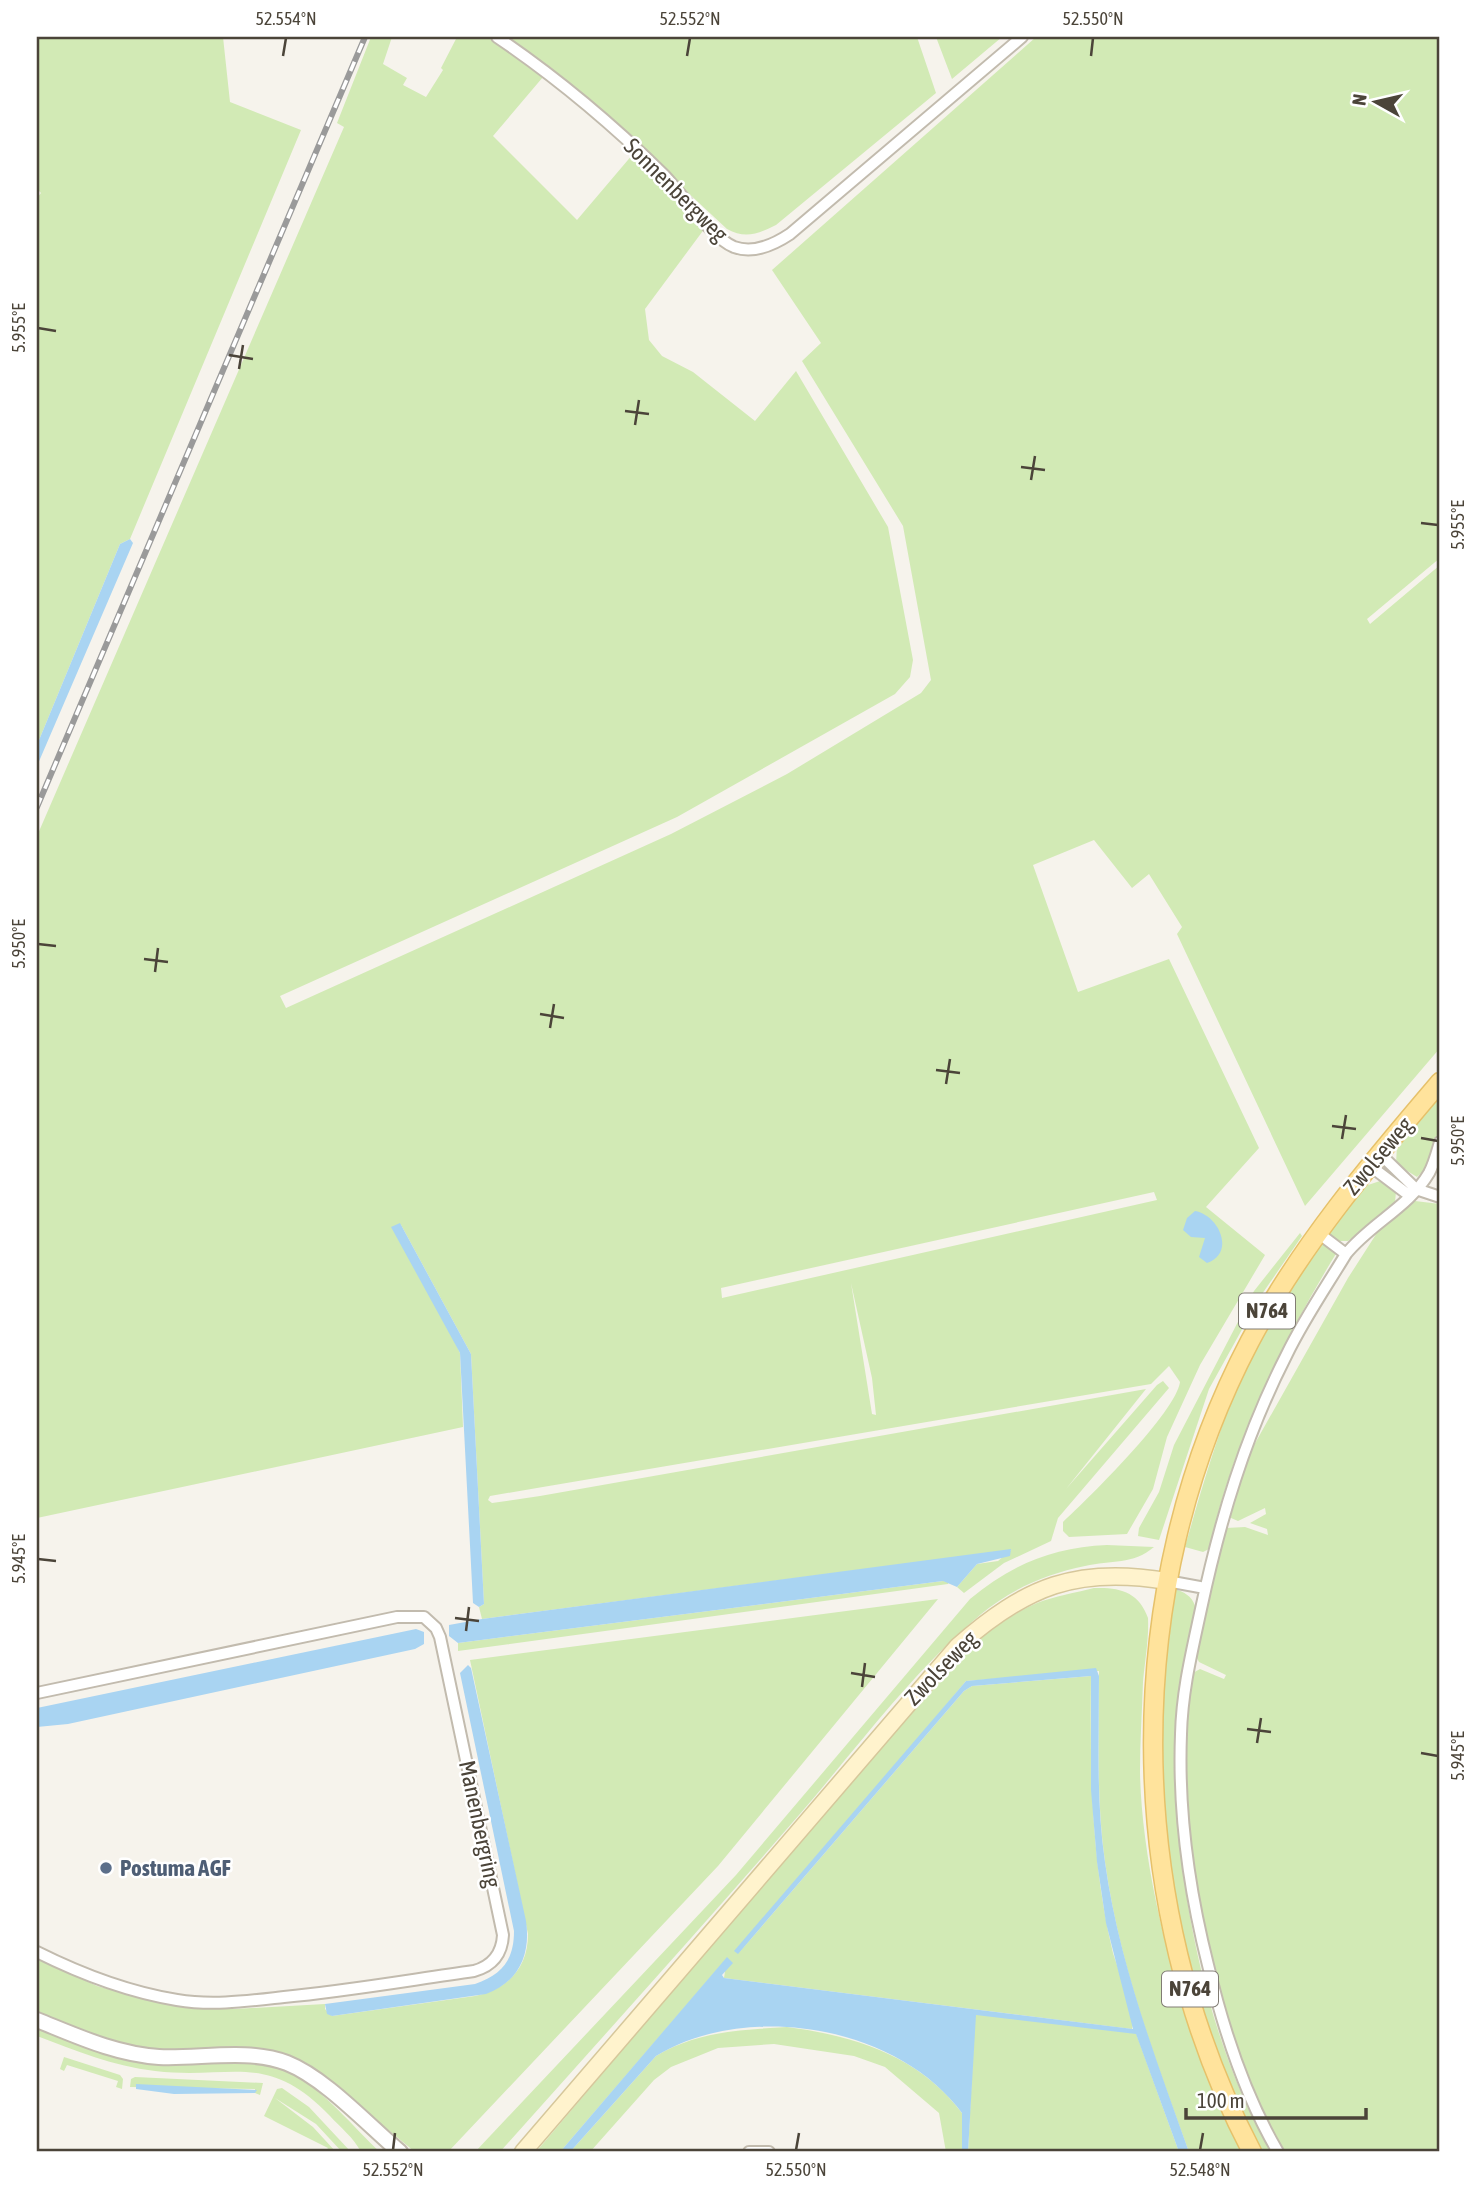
<svg xmlns="http://www.w3.org/2000/svg" width="1477" height="2189" font-family="'Asap Condensed',sans-serif">
<rect width="100%" height="100%" fill="#f6f3ec"/>
<path fill="#d2eab5" fill-rule="evenodd" d="M37 37H223L230 102 301 130 130 539 120 544 37 745V198L41 193 37 189Z
M371 37H392L383 64 407 78 403 85 426 97 443 70 441 68 457 37H487L543 77 493 136 577 220 633 154 705 228 645 309 649 340 662 356 693 372 755 421 796 371 888 527 913 660 910 677 895 694 677 817 280 996 286 1008 671 834 787 774 921 693 931 680 903 526 802 361 821 343 772 270 1036 37H1440V558L1367 619 1370 624 1440 565V1048L1305 1206 1177 934 1182 927 1149 874 1132 888 1094 840 1033 865 1078 992 1169 959 1259 1148 1206 1207 1265 1255 1200 1365 1167 1437 1153 1489 1127 1534 1069 1537 1063 1531V1522C1089 1498 1176 1412 1180 1382L1169 1366 1151 1384 537 1488 490 1496 488 1500 492 1503 540 1496 1146 1389 1066 1489 1157 1385 1163 1381 1169 1388 1058 1518 1051 1541 1004 1563 964 1593 957 1587 977 1564 998 1561 1011 1550 482 1619 479 1607 484 1604 471 1354 400 1223 460 1353 463 1427 37 1518V836L344 127 337 123ZM1154 1192 1157 1200 722 1298 721 1288ZM851 1283 872 1378 876 1415 872 1414Z
M505 37H917L936 93 776 225C758 234 745 239 727 229L585 97Z
M936 37H1002L952 79Z
M1440 1097C1440 1121 1437 1161 1417 1177L1396 1164 1397 1145Z
M1380 1181 1390 1185 1396 1192 1395 1202 1389 1209 1348 1241H1337L1327 1235 1362 1187Z
M1415 1201 1440 1204V2152H1284C1271 2129 1258 2106 1248 2081 1241 2067 1239 2051 1234 2036 1198 1925 1172 1791 1191 1674L1200 1669 1224 1679 1226 1675 1199 1662 1195 1654 1226 1528 1245 1527 1268 1535 1267 1529 1250 1523 1266 1514 1265 1508 1238 1521 1231 1518 1228 1512 1249 1454 1348 1278 1382 1225Z
M1300 1233 1302 1236 1260 1297 1209 1389 1159 1540 1138 1536 1139 1528 1159 1492 1174 1445 1254 1291Z
M1322 1241 1337 1252C1281 1344 1233 1443 1209 1549L1203 1552 1185 1547C1209 1463 1235 1373 1281 1297 1293 1278 1309 1259 1322 1241Z
M1107 1545 1154 1547C1133 1565 1111 1560 1085 1566 1046 1574 1011 1589 980 1615 912 1672 857 1748 799 1815 700 1929 600 2040 500 2152H475L736 1875 970 1599C1011 1565 1053 1547 1107 1545Z
M943 1581 949 1582 948 1584 458 1651V1643Z
M1094 1588C1120 1587 1139 1592 1148 1618 1149 1639 1145 1660 1143 1682 1142 1712 1140 1742 1140 1772 1142 1887 1189 2050 1241 2152H1189C1154 2057 1119 1963 1105 1862 1096 1799 1099 1734 1099 1671L966 1681 738 1954 964 1691 972 1686 1091 1676C1090 1769 1091 1861 1113 1953 1118 1969 1136 2016 1132 2029L724 1978 727 1958 560 2152H536L903 1718C942 1676 983 1626 1037 1603 1055 1596 1075 1593 1094 1588Z
M1175 1589C1184 1592 1192 1596 1195 1606 1197 1618 1184 1663 1181 1679 1177 1702 1176 1729 1175 1753 1175 1881 1206 2041 1271 2152H1259C1191 2025 1158 1866 1162 1721 1163 1677 1170 1633 1175 1589Z
M938 1599 718 1866 448 2152H415L308 2064C260 2039 206 2053 154 2049 112 2046 75 2028 37 2012V1958L97 1986 160 2003 234 2009 325 2004V2009L332 2016 475 1996C508 1989 528 1968 528 1934L470 1660Z
M975 2014 1136 2033 1179 2152H968Z
M787 2027C856 2036 919 2056 962 2113V2152H946L939 2113 885 2067 854 2056 774 2044 718 2048 671 2067 654 2080 590 2152H570L656 2056C698 2031 741 2030 787 2027Z
M37 2028C73 2043 109 2060 149 2064 194 2069 250 2053 292 2074 325 2091 353 2127 380 2152H361C354 2138 340 2127 330 2116 267 2050 233 2080 155 2071 113 2066 76 2051 37 2036Z
M64 2057 120 2075 123 2079 122 2089 116 2087 118 2081 67 2065 64 2071 60 2069Z
M135 2077 263 2083 260 2095 255 2093V2089L130 2087 131 2079Z
M282 2088 309 2107 351 2152H342L316 2124 275 2098 313 2127 336 2152H325L328 2148 264 2116 277 2089Z"/>
<path fill="#a9d4f2" d="M130 539 133 543 37 766V745L120 544Z
M1195 1211C1219 1215 1236 1253 1207 1263L1199 1257 1205 1238 1191 1237 1183 1230 1187 1218Z
M400 1223 471 1354 484 1604 479 1607 473 1603 460 1353 391 1227Z
M1011 1549 1010 1556 977 1564 957 1587 943 1581 458 1643 449 1636V1625L482 1619Z
M416 1629 424 1632V1644L415 1649 68 1724 37 1727V1708Z
M468 1665 471 1668 526 1921C531 1954 519 1982 486 1994L332 2016 327 2014 325 2004 475 1984C502 1975 514 1960 514 1931L460 1673Z
M1096 1668 1099 1676C1099 1738 1096 1801 1105 1862 1119 1963 1155 2056 1189 2152H1179L1136 2034 976 2015 968 2152H962V2113C898 2026 748 2000 656 2056L570 2152H560L727 1957 733 1963 722 1975 724 1978 1133 2029 1106 1923 1097 1862 1091 1790V1676L972 1686 964 1691 738 1954 734 1951 966 1681Z
M136 2084 257 2090 255 2093 174 2094 136 2089Z"/>
<g fill="none" stroke-linecap="round" stroke-linejoin="round">
<g stroke="#c2bbae" stroke-width="14">
<path id="minor" d="M497 37C556 77 612 124 663 174 682 193 710 237 734 247 753 254 775 244 790 234L1022 37
M1379 1153 1416 1189 1440 1197
M1369 1165 1410 1196
M1317 1232 1346 1254
M1167 1581 1205 1588
M37 1693 397 1617H424L436 1628 440 1637 503 1935C502 1954 492 1966 474 1971 410 1980 347 1991 284 1997 248 2001 213 2006 177 2000 128 1992 81 1974 37 1952
M749 2152H769
M1278 2152C1245 2096 1223 2028 1208 1965 1189 1890 1178 1811 1181 1734 1182 1691 1192 1651 1201 1609 1220 1520 1245 1436 1287 1354 1304 1319 1326 1287 1346 1254 1370 1224 1409 1207 1429 1173 1434 1164 1437 1152 1440 1142"/>
</g>
<g stroke="#c2bbae" stroke-width="18">
<path id="tertiary" d="M37 2020C77 2036 115 2054 159 2057 200 2059 247 2048 287 2063 325 2078 368 2125 400 2152"/>
</g>
<g stroke="#d6c79b" stroke-width="19">
<path id="secondary" d="M523 2152 958 1646C1026 1586 1077 1566 1167 1581"/>
</g>
<g stroke="#e6c16a" stroke-width="21">
<path id="primary" d="M1252 2152C1122 1904 1119 1589 1250 1341 1301 1245 1370 1164 1440 1082"/>
</g>
<use href="#minor" stroke="#fff" stroke-width="10"/>
<use href="#tertiary" stroke="#fff" stroke-width="14"/>
<use href="#secondary" stroke="#fff3cd" stroke-width="16"/>
<use href="#primary" stroke="#ffe39c" stroke-width="18"/>
<g stroke="#9a9a9a" stroke-width="6">
<path id="rail" d="M37 807 365 37"/>
</g>
<use href="#rail" stroke="#fff" stroke-width="3.5" stroke-dasharray="10" stroke-linecap="butt"/>
</g>
<path fill="none" stroke="#4b4439" stroke-width="2.5" d="M283 56 286 38M687 56 690 38M1091 56 1093 38M38 328 56 331M229 355 253 359M239 369 243 345M625 411 649 414M635 425 639 400M1021 467 1045 470M1031 480 1035 456M1421 523 1438 525M38 944 56 946M144 959 168 962M155 972 158 948M540 1014 564 1018M550 1028 554 1004M936 1070 960 1073M946 1084 950 1059M1332 1126 1356 1129M1421 1138 1438 1141M1342 1139 1346 1115M38 1559 56 1561M455 1618 479 1621M466 1631 469 1607M851 1673 875 1677M862 1687 865 1663M1247 1729 1271 1732M1257 1743 1261 1718M1421 1753 1438 1756M393 2150 395 2133M796 2150 799 2133M1200 2150 1203 2133"/>
<circle fill="#5c6f8a" stroke="#fff" stroke-width="2.5" cx="106" cy="1868" r="7"/>
<g text-anchor="middle" stroke-width="5" stroke-linejoin="round" paint-order="stroke">
<g fill="#fff" stroke="#817c74" stroke-width="2">
<rect x="1239" y="1293.5" width="56" height="35" rx="5"/>
<rect x="1162" y="1971.5" width="56" height="35" rx="5"/>
</g>
<g font-size="21" font-weight="bold" fill="#4b4439">
<text x="1267" y="1318">N764</text>
<text x="1190" y="1996">N764</text>
</g>
<g font-size="23" fill="#4b4439" stroke="#fff">
<text transform="translate(676 190) rotate(45)" y="8">Sonnenbergweg</text>
<text transform="translate(1378 1156) rotate(-50)" y="8">Zwolseweg</text>
<text transform="translate(941 1668) rotate(-46)" y="8">Zwolseweg</text>
<text transform="translate(480 1824) rotate(78)" y="8">Manenbergring</text>
</g>
<g font-size="23" font-weight="bold" fill="#4e5e75" stroke="#fff" text-anchor="start">
<text x="120" y="1876">Postuma AGF</text>
</g>
</g>
<rect width="1477" height="2189" fill="none" stroke="#ffffff" stroke-width="77"/>
<g transform="translate(1376 102) rotate(278)" stroke="#ffffff" stroke-width="5" paint-order="stroke">
<path d="M0-5L12 26L0 18L-12 26Z" fill="#4b4439"/>
<text y="-10" font-size="19" font-weight="bold" text-anchor="middle" fill="#4b4439">N</text>
</g>
<path d="M1186 2108v10h180v-10" fill="none" stroke="#4b4439" stroke-width="3.5"/>
<text x="1197" y="2108" font-size="21" fill="#4b4439" stroke="#ffffff" stroke-width="5" paint-order="stroke">100 m</text>
<rect x="38" y="38" width="1400" height="2112" fill="none" stroke="#4b4439" stroke-width="2.5"/>
<g font-size="18" text-anchor="middle" fill="#4b4439">
<text x="286" y="25">52.554°N</text>
<text x="690" y="25">52.552°N</text>
<text x="1093" y="25">52.550°N</text>
<text transform="translate(19 328) rotate(-90)" y="6">5.955°E</text>
<text transform="translate(1458 525) rotate(-90)" y="6">5.955°E</text>
<text transform="translate(19 944) rotate(-90)" y="6">5.950°E</text>
<text transform="translate(1458 1141) rotate(-90)" y="6">5.950°E</text>
<text transform="translate(19 1559) rotate(-90)" y="6">5.945°E</text>
<text transform="translate(1458 1756) rotate(-90)" y="6">5.945°E</text>
<text x="393" y="2176">52.552°N</text>
<text x="796" y="2176">52.550°N</text>
<text x="1200" y="2176">52.548°N</text>
</g>
</svg>
